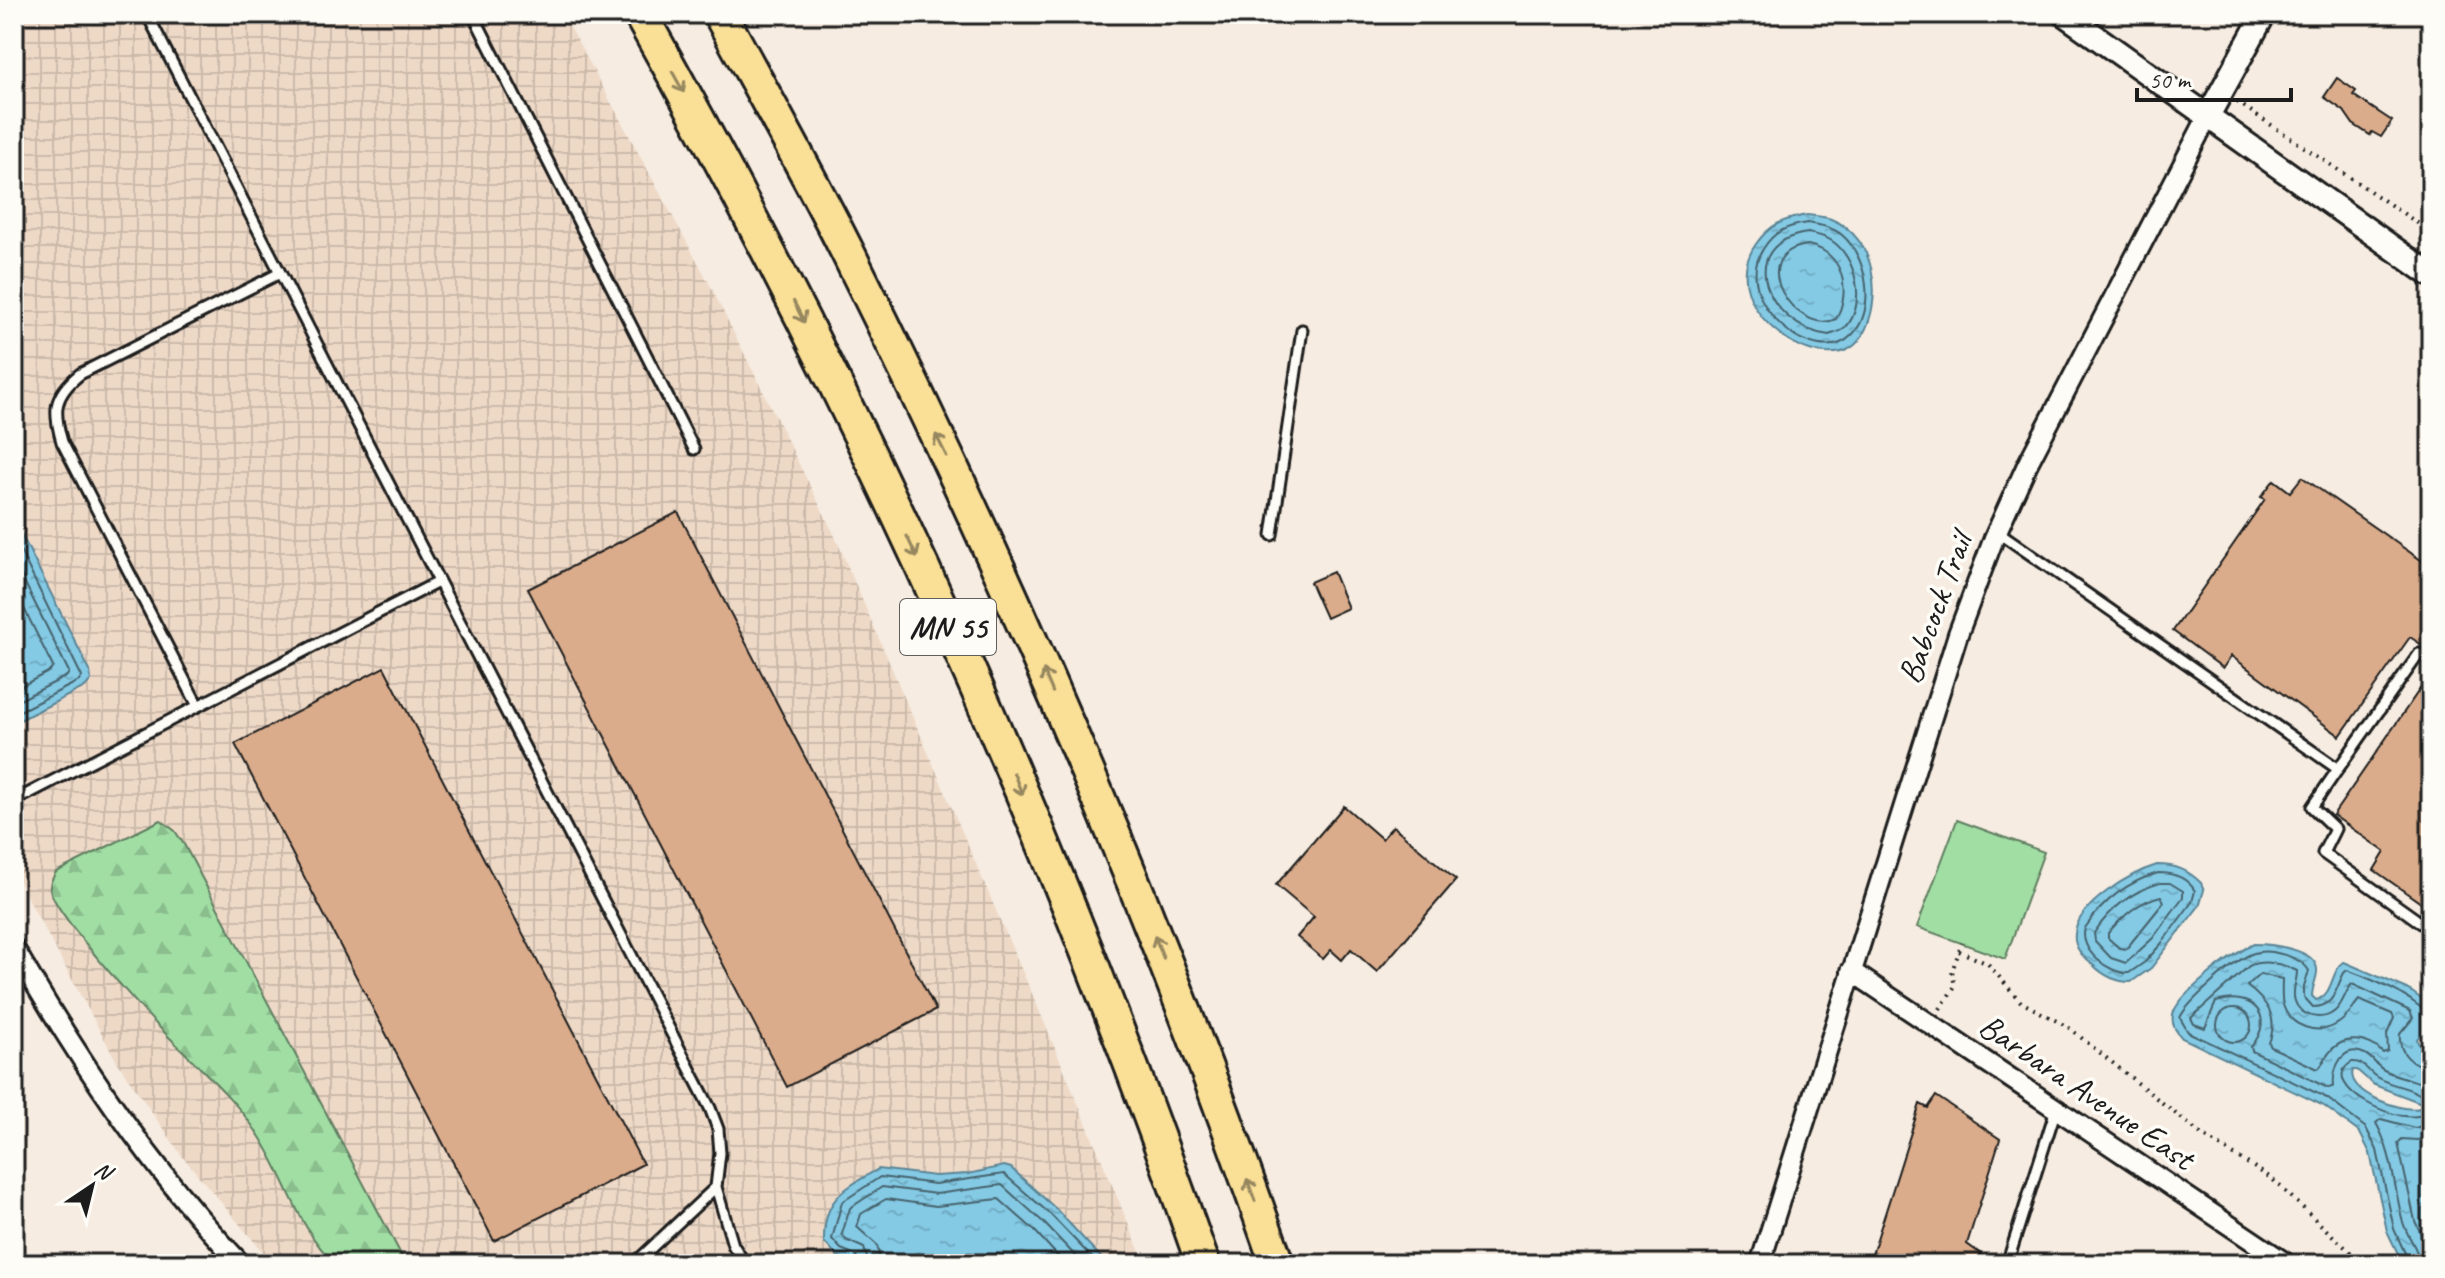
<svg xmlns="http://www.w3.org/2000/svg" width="2445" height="1278" font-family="Caveat,sans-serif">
<defs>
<pattern id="industrial-grid" width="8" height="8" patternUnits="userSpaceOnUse" patternTransform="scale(2)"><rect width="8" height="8" fill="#eed9c7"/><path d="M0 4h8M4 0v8" fill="none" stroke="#ccbaaa"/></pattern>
<pattern id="forest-firs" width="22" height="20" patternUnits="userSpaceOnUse" patternTransform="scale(2)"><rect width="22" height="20" fill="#a1dea4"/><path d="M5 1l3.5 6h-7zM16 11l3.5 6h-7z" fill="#8abe8d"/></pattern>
<pattern id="water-ripples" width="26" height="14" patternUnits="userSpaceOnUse" patternTransform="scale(2)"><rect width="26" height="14" fill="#84cae5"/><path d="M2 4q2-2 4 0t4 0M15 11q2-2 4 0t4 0" fill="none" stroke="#71adc4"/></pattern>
</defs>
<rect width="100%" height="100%" fill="#f6ece1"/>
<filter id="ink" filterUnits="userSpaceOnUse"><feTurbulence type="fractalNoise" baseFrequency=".0125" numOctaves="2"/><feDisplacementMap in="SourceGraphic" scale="16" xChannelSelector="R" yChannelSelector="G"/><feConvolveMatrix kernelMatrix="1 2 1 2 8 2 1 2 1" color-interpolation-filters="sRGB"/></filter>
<g filter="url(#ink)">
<path fill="url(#industrial-grid)" d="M14 14H563L710 285 833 532 1039 1010 1145 1264H273L268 1258 182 1156 117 1062 14 873Z"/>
<path fill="#a1dea4" stroke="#5e7d60" stroke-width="2" d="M1957 820 2044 852 2005 959 1917 927Z"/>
<path fill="url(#forest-firs)" stroke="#5e7d60" stroke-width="2" d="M161 820 175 831 185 846 406 1264H335C297 1228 287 1177 258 1134 233 1096 195 1064 163 1031 143 1011 53 912 50 889 49 883 53 878 56 872Z"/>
<path fill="url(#water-ripples)" stroke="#5a8495" stroke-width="2" fill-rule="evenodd" d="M1807 215C1815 216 1824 216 1831 219 1876 237 1884 299 1862 336 1831 389 1710 309 1756 244 1770 224 1784 219 1807 215Z
M14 520 90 671 91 680 85 687 14 723Z
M2157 865C2176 865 2188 870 2201 883L2204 890 2199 906 2151 968 2131 982C2116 982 2104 976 2093 965 2084 958 2073 947 2075 934 2077 904 2131 873 2157 865Z
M2254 944C2270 944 2318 949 2317 971 2317 979 2312 987 2312 996L2316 1000C2334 995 2330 971 2344 962L2408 989 2431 1006V1036L2420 1035 2417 1039 2418 1043 2431 1052V1264H2403L2387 1231 2370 1153 2360 1133 2324 1106 2182 1038C2176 1031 2171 1025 2173 1015 2176 995 2236 952 2254 944ZM2357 1070 2374 1085 2419 1102 2422 1104 2420 1108C2404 1113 2345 1093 2353 1070Z
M1004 1166 1011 1168 1056 1209 1107 1264 854 1261 838 1257 824 1242C823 1198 844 1189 878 1169L935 1176 968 1174Z"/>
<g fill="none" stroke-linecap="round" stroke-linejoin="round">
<path stroke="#46626c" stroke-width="2" d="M1808 223C1820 225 1832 227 1842 235 1867 256 1877 310 1852 335 1815 373 1730 300 1763 249 1774 231 1787 226 1808 223Z
M1808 233C1817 235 1825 236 1832 241 1856 257 1867 303 1846 327 1842 332 1834 333 1829 335 1767 328 1732 243 1808 233Z
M1808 245C1843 252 1852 290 1836 319 1796 337 1742 254 1808 245Z
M14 538 82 677 79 681 14 714
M14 561 69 672 67 676 14 703
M14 588 53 667 50 671 14 690
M2158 873C2173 873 2187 877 2195 891L2192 902 2161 944 2145 962 2129 973C2109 974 2078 950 2085 928 2103 901 2127 882 2158 873Z
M2160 883H2170L2183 891V897L2153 938 2126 963 2111 958 2095 941 2094 933C2110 909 2132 891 2160 883Z
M2161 896 2164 902 2126 949 2119 948 2108 938V933C2123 916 2139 901 2161 896Z
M2260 974 2282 979C2282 987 2281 997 2283 1005 2290 1027 2318 1036 2337 1024 2347 1019 2352 1008 2359 1000L2392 1014 2394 1018 2387 1034 2388 1051 2383 1053C2368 1038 2343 1034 2329 1053 2324 1059 2323 1065 2318 1069L2271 1047 2269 1043C2279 1016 2267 1002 2247 986Z
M2217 1025a17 17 0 1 1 34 0a17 17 0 1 1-34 0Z
M2352 1062C2365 1061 2368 1073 2378 1078 2393 1087 2420 1088 2429 1103L2427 1112C2406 1131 2313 1085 2352 1062Z
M2431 1068C2412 1066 2398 1053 2400 1034L2413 1018 2410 1011 2352 984C2345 991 2344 1003 2335 1011 2321 1023 2297 1016 2294 997 2293 988 2297 980 2297 971 2283 964 2264 959 2249 966L2191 1018 2194 1024 2205 1028 2216 1002C2252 991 2277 1016 2251 1047L2252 1051 2328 1088 2334 1086C2332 1068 2343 1043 2365 1054 2373 1058 2376 1066 2384 1070 2399 1078 2417 1079 2431 1088
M2431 1137 2417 1140 2402 1139 2398 1143 2415 1221 2431 1255
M859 1264 856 1255 841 1249 832 1239 842 1202 880 1177 935 1184 1004 1174 1050 1214 1098 1264
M869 1264 864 1248 846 1240 842 1234 850 1208 882 1187 936 1194 1002 1185 1043 1222 1083 1264
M881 1264 877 1245 857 1227 861 1214 886 1199 936 1206 999 1199 1034 1230 1065 1264
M2410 1264 2394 1229 2377 1150 2366 1128 2327 1098 2188 1032 2180 1018C2186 1003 2237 958 2254 953 2269 948 2302 957 2309 971L2304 987V997L2313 1007C2335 1007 2335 989 2344 973L2347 970C2366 977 2385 985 2403 995 2413 1000 2420 1010 2431 1011
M2420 1264C2419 1249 2407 1237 2403 1222 2394 1189 2393 1153 2376 1123L2381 1119 2415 1128 2431 1123"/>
</g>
<path fill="#daac8b" stroke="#1c1c1c" stroke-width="2" d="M2337 78 2356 91 2353 95 2392 121 2381 137 2372 132 2370 135 2353 124 2344 111 2324 97Z
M2302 477 2431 567V651L2410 637 2340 736 2231 656 2223 668 2173 631 2265 499 2261 497 2274 480 2290 492Z
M678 512 936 1010 787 1087 528 589Z
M1333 572 1348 608 1326 618 1310 582Z
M384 667 643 1164 494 1241 235 744Z
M2431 673V910L2374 870 2385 852 2333 815Z
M1344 806 1382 839 1393 826 1456 880 1377 972 1351 949 1342 960 1331 950 1323 959 1297 937 1314 917 1276 885Z
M1936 1096 2000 1139 1967 1244 1981 1254 1974 1264H1869L1920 1104 1928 1108Z"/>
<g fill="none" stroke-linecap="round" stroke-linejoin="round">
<g stroke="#1c1c1c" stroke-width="15">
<path id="service" d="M147 14 710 1108 718 1129 720 1153 716 1187 733 1245 745 1264
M473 14 694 449
M1997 531 2338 769 2312 807 2335 829 2323 853 2431 930
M1272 535 1302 330
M198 706 62 442C53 411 53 396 80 374L280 273
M2338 769 2419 654
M14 801 438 582
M634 1264 716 1187
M2007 1264 2056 1109"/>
</g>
<g stroke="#1c1c1c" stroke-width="24">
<path id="minor" d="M14 948C79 1061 151 1169 241 1264
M1851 971 2287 1264
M1760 1264 1958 634 1994 538 2027 465 2208 116"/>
</g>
<g stroke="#1c1c1c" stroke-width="28">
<path id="tertiary" d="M2064 14 2431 275
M2208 116 2264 14"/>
</g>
<g stroke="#1c1c1c" stroke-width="38">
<path id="motorway" d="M640 14C864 412 1053 832 1203 1264
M720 14C763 93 807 171 847 251 1011 579 1157 917 1277 1264"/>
</g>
<path stroke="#1c1c1c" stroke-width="4" stroke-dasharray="2 6" stroke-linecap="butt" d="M2237 102 2431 232
M1959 951 1988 964 2021 1002 2068 1027 2201 1134 2271 1178 2363 1264
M1940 1009 1955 986 1952 971 1962 943"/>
<use href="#service" stroke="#fdfcf7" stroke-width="9"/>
<use href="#minor" stroke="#fdfcf7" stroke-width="18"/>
<use href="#tertiary" stroke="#fdfcf7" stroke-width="22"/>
<use href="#motorway" stroke="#fadf96" stroke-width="32"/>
</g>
<defs><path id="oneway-shaft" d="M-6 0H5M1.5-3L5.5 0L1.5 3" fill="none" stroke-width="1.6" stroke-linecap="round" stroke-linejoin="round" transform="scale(2)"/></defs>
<g stroke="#96875f">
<use href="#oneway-shaft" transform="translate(678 82) rotate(61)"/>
<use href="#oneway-shaft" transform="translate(799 312) rotate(63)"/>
<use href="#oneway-shaft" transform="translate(941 445) rotate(-116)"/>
<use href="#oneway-shaft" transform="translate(912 547) rotate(65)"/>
<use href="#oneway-shaft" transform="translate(1048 681) rotate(-113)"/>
<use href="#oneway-shaft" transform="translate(1018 784) rotate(68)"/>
<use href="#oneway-shaft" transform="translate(1159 947) rotate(-112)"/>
<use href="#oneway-shaft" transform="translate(1251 1190) rotate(-110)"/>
</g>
</g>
<g text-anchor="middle" stroke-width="7" stroke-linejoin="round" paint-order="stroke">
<rect fill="#fdfcf7" stroke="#605f5e" stroke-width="2" x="900" y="599" width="96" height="56" rx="6"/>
<g font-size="32" font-weight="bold" fill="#1c1c1c">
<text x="948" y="638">MN 55</text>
</g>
<g font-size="34" fill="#1c1c1c" stroke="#fdfcf7">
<text transform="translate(1934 608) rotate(-70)" y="12">Babcock Trail</text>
<text transform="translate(2087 1091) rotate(34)" y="12">Barbara Avenue East</text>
</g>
</g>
<rect width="2445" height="1278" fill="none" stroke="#fdfcf7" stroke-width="48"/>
<rect x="24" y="24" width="2397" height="1230" fill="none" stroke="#1c1c1c" stroke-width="3" filter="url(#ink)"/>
<g transform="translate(92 1186) rotate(35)" stroke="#fdfcf7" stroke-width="6" paint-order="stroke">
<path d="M0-6L14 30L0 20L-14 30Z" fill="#1c1c1c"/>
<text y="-12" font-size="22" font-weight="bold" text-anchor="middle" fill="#1c1c1c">N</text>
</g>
<path d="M2137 88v12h154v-12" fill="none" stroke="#1c1c1c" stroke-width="4"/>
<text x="2149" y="88" font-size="24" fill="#1c1c1c" stroke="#fdfcf7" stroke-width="6" paint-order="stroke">50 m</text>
</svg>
